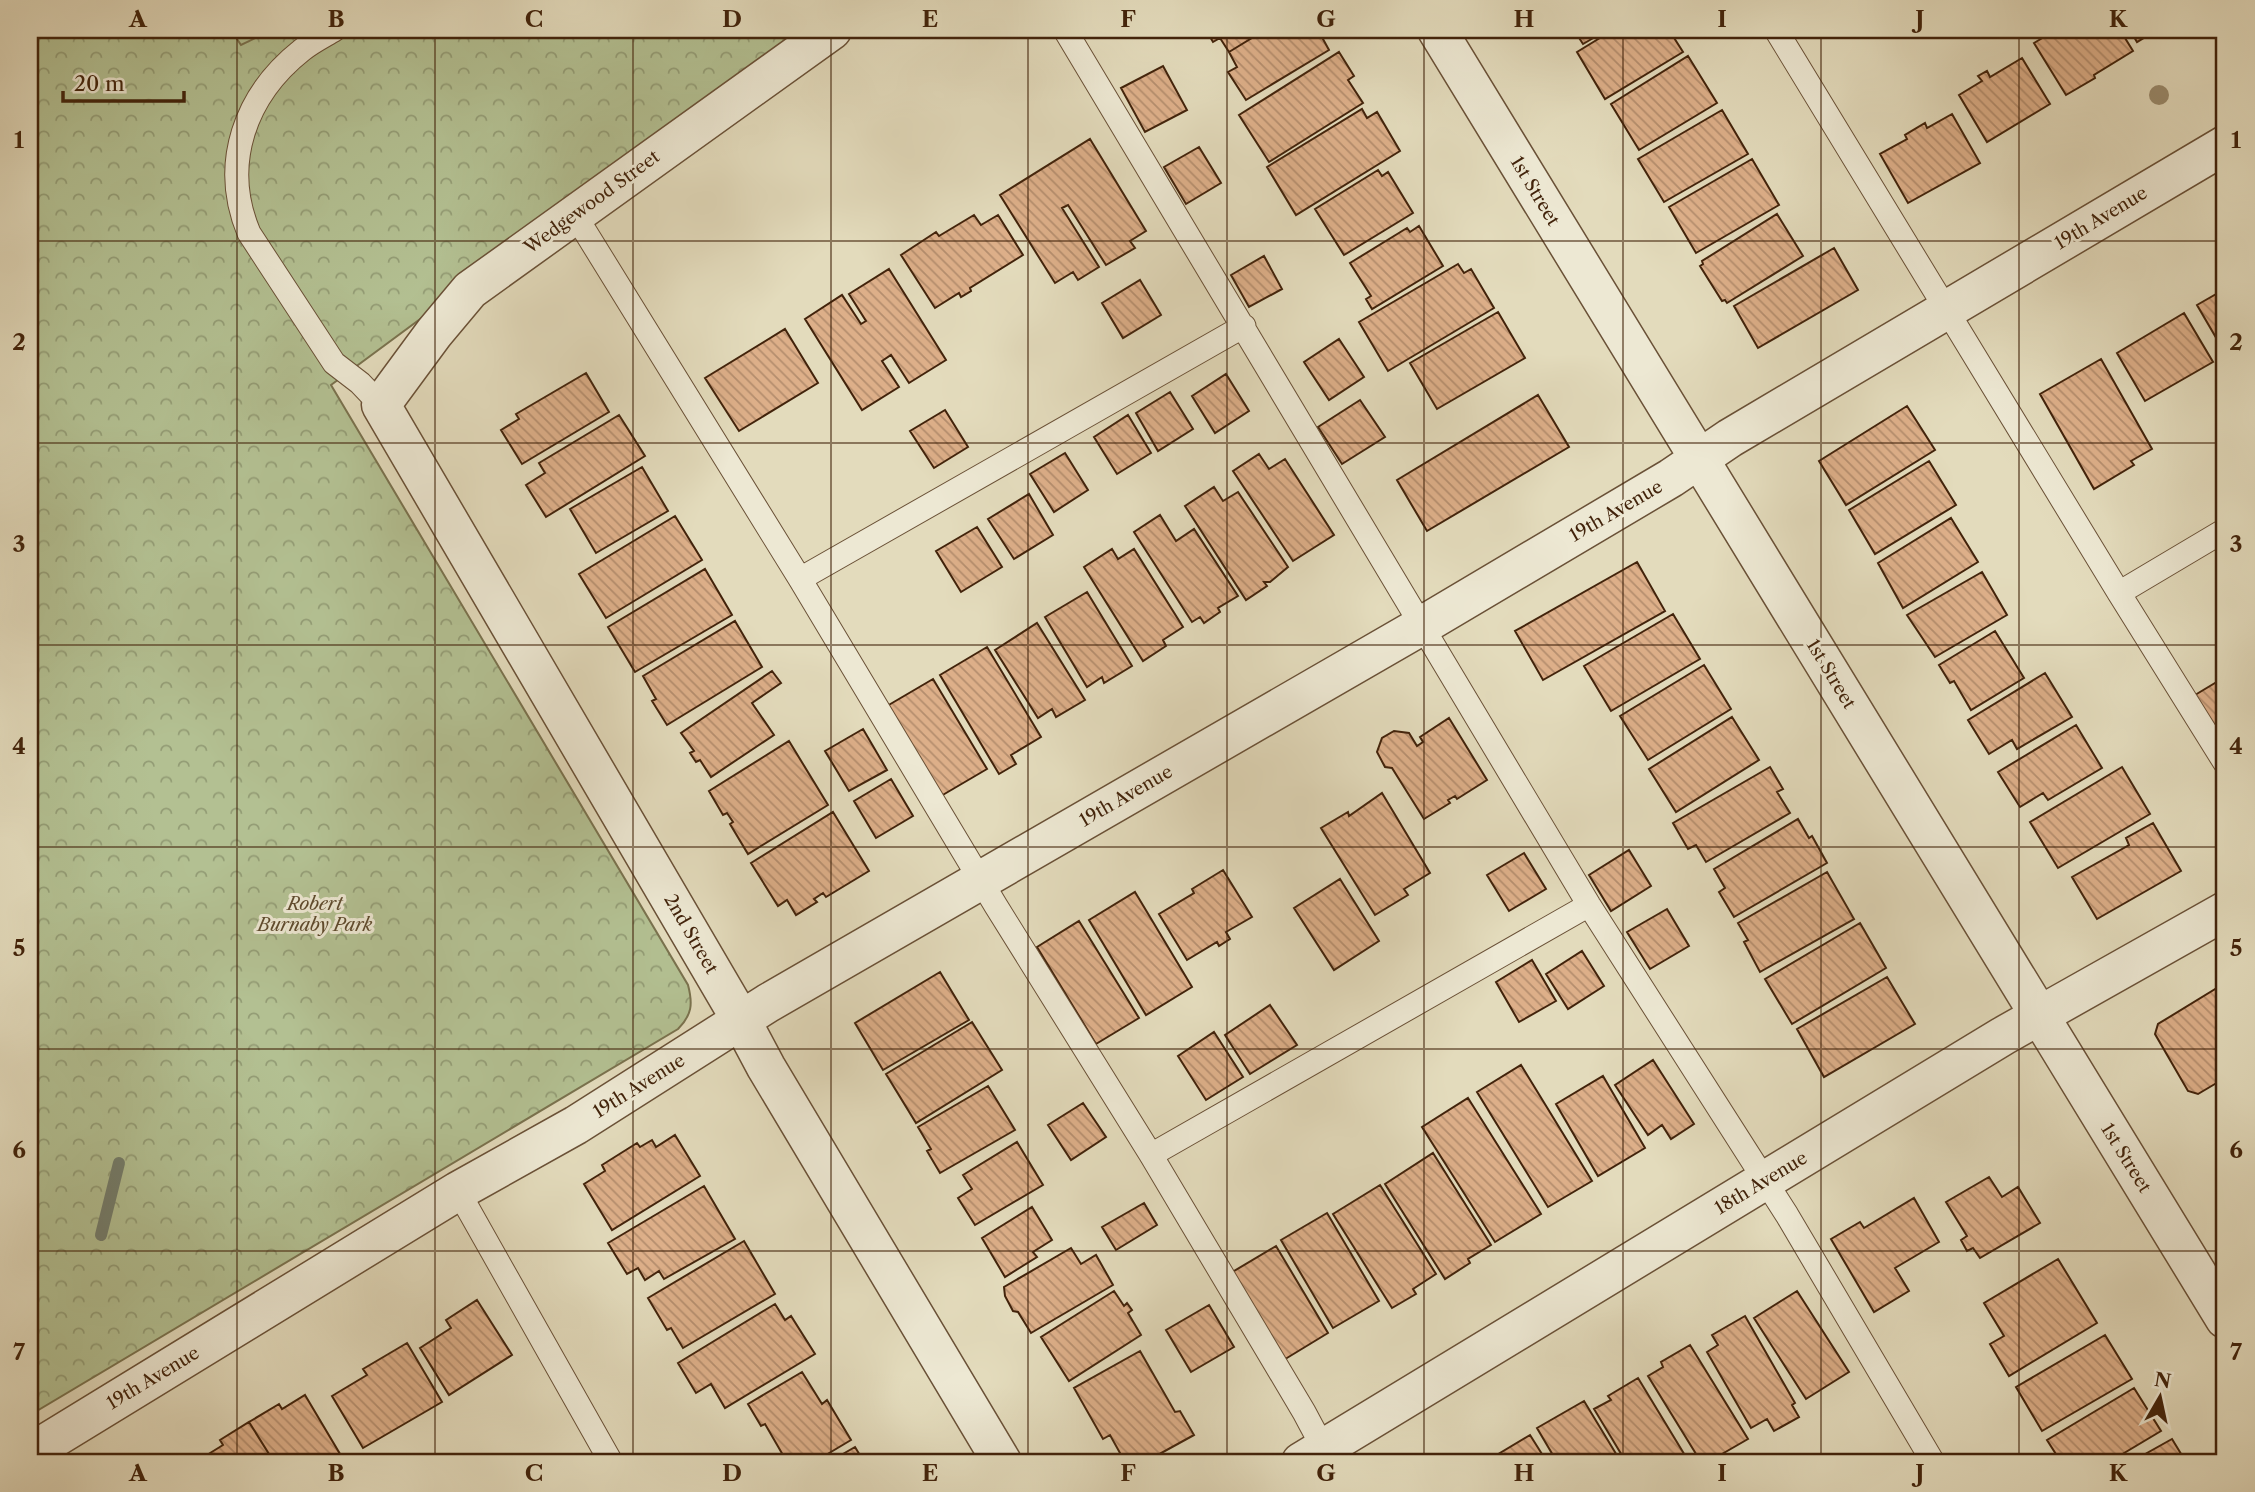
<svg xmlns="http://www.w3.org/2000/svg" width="2255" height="1492" font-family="'Libre Caslon Text',serif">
<defs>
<pattern id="park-crowns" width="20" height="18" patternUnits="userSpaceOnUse" patternTransform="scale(1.75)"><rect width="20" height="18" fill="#b3c092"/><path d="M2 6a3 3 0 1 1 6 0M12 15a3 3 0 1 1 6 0" fill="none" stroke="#939c75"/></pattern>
<pattern id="building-back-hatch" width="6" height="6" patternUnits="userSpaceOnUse" patternTransform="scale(1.75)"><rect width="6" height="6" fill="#ddaf89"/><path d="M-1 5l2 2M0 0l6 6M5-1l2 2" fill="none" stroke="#b58e6e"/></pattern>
</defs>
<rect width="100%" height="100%" fill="#e3dbbc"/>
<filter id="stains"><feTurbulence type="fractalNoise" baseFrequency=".00286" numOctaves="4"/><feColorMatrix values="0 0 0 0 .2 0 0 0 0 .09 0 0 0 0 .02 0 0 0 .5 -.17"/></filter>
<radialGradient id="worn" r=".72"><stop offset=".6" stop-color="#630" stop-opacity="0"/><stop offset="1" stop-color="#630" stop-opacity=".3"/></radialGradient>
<path fill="url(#park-crowns)" stroke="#7a724e" stroke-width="2" d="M30 30H811L331 385 688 985C693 1004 692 1015 678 1029L30 1415Z"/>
<path fill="#b3c092" stroke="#7a724e" stroke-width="2" d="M231 30H272L241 45Z"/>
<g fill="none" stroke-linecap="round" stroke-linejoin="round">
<path stroke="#747e6d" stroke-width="12" d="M101 1235 119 1163"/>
</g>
<path fill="url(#building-back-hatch)" stroke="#42230b" stroke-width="2" d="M1206 30H1265L1229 52 1220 38 1213 42Z
M1265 30H1318L1329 50 1246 100 1228 72 1237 67 1229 52Z
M1574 30H1607L1583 44Z
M1613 30H1669L1683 52 1605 99 1577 52Z
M2056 30H2120L2133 51 2094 75 2095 78 2066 95 2034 43Z
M2130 30H2157L2137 42Z
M1339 52 1354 76 1348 80 1363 103 1269 162 1239 115Z
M1688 56 1717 103 1639 150 1611 104Z
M2022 58 2050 104 1987 142 1959 95 1982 81 1978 76 1987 71 1990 77Z
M1163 66 1187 110 1145 132 1121 88Z
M1362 109 1367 118 1377 112 1400 151 1296 215 1267 167Z
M1722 110 1748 154 1664 202 1638 159Z
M1952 114 1980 163 1908 203 1880 154 1907 139 1905 135 1925 123 1927 128Z
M1090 139 1146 231 1130 241 1135 248 1106 265 1068 205 1062 208 1099 267 1078 280 1073 272 1055 283 1000 195Z
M1199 147 1221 183 1186 204 1164 167Z
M1752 159 1779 205 1696 253 1669 207Z
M1378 170 1382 176 1388 172 1413 213 1344 255 1315 209Z
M1777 214 1803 256 1727 303 1725 300 1722 301 1700 266 1703 264 1702 261Z
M974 215 981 225 998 215 1023 255 970 288 971 291 961 297 959 293 935 308 901 255 936 232 939 236Z
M1419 226 1443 266 1372 309 1366 299 1371 296 1350 263 1407 228 1410 232Z
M1834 248 1858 290 1758 348 1734 306Z
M1264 256 1282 289 1249 307 1231 275Z
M1458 264 1464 273 1471 269 1494 308 1388 371 1359 322Z
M889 269 946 360 909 383 891 355 882 361 899 387 862 410 805 319 842 295 861 324 866 321 849 294Z
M1140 280 1161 315 1123 338 1102 303Z
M2225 289V353L2197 305Z
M1498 312 1525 358 1437 409 1410 363Z
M2184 313 2213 362 2145 401 2117 353Z
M785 329 818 383 739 431 705 378Z
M1339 339 1364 377 1329 400 1304 362Z
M2101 359 2152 449 2131 461 2134 465 2094 489 2040 394Z
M586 373 609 412 522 464 501 430 519 419 516 414Z
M1226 374 1249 411 1215 433 1192 396Z
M1170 392 1193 429 1158 451 1136 413Z
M1538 395 1569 447 1427 531 1397 480Z
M1360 400 1385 437 1342 464 1318 427Z
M1907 406 1935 450 1846 505 1819 461Z
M945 410 968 447 934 468 910 431Z
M619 415 645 456 546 517 526 485 545 473 539 463Z
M1128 415 1151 453 1117 474 1094 437Z
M1065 453 1088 490 1054 512 1030 474Z
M1259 454 1269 469 1285 459 1334 535 1293 561 1233 471Z
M1929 461 1956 505 1875 554 1849 510Z
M642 467 668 511 596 553 570 509Z
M1214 487 1223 501 1238 492 1288 567 1270 582H1264L1267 586 1246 600 1185 506Z
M1029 494 1053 535 1014 559 988 519Z
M1160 515 1176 541 1194 529 1238 596 1218 608 1220 612 1204 623 1200 617 1192 622 1134 532Z
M675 516 702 560 606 618 579 574Z
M1951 518 1978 562 1903 608 1878 563Z
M977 527 1002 567 961 592 936 551Z
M1112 549 1118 559 1134 549 1183 627 1163 640 1166 646 1143 661 1084 567Z
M1637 562 1665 611 1543 680 1515 631Z
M705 569 732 615 635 672 608 627Z
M1982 572 2007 615 1935 657 1907 615Z
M1087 592 1132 666 1104 683 1102 677 1087 687 1045 617Z
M1673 614 1700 659 1611 711 1584 666Z
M735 621 762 667 667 725 652 701 656 699 643 676Z
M1037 623 1085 700 1056 717 1052 709 1038 718 995 650Z
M1995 631 2024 678 1971 710 1954 681 1950 683 1939 665Z
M987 647 1041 737 1011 755 1016 764 999 774 940 675Z
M1704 665 1731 709 1648 760 1620 716Z
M772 671 781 683 752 703 774 735 711 777 700 760 696 762 690 753 694 751 681 733Z
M2045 673 2072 717 2017 749 2012 740 1989 754 1968 720Z
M2225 677V747L2195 695Z
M933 679 987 769 941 796 887 706Z
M1732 717 1759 760 1676 812 1649 769Z
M1449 718 1487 780 1457 799 1455 796 1448 800 1450 803 1424 819 1392 768 1385 767 1377 752 1382 738 1394 731 1409 733 1417 746 1423 742 1420 737Z
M2076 725 2102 768 2048 800 2043 793 2020 807 1998 772Z
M863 729 887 770 849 791 825 751Z
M789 741 828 805 748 854 730 824 733 822 727 813 723 815 709 791Z
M1770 767 1783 789 1777 792 1790 813 1706 862 1696 845 1688 849 1673 823Z
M2122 767 2150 814 2058 868 2030 822Z
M891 779 913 816 876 838 854 801Z
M1382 793 1430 873 1404 889 1408 895 1375 915 1321 828 1348 812 1349 816Z
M833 812 869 871 826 897 823 893 814 899 817 902 796 915 787 900 778 906 751 863Z
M1798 819 1809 838 1812 836 1827 863 1734 917 1719 892 1725 888 1714 869Z
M2153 823 2181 871 2097 919 2072 877 2129 845 2126 838Z
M1629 850 1651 886 1611 911 1589 875Z
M1524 853 1546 889 1509 911 1487 875Z
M1223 870 1252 917 1226 932 1230 939 1219 946 1217 942 1187 960 1159 914 1194 893 1192 889Z
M1827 872 1854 919 1760 972 1744 942 1748 940 1738 923Z
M1340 879 1379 941 1334 970 1294 908Z
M1135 892 1192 987 1146 1015 1089 920Z
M1667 909 1689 946 1650 969 1627 932Z
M1079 921 1139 1018 1096 1044 1037 947Z
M1860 923 1886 968 1792 1024 1765 979Z
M1582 951 1604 986 1568 1009 1546 974Z
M1532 960 1556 1001 1519 1022 1496 982Z
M940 972 969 1020 883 1070 855 1023Z
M1887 977 1915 1024 1824 1077 1797 1029Z
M2225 983V1078L2198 1094 2188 1091 2155 1034 2158 1024Z
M1270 1005 1297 1045 1250 1074 1225 1035Z
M972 1022 1002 1070 916 1123 886 1074Z
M1214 1032 1243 1077 1206 1100 1178 1056Z
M1653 1060 1694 1124 1671 1139 1662 1125 1648 1135 1615 1085Z
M1521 1065 1592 1181 1548 1207 1477 1092Z
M1603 1076 1645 1148 1598 1176 1556 1104Z
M988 1086 1015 1130 940 1173 927 1151 931 1149 918 1127Z
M1468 1098 1541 1214 1495 1242 1422 1127Z
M1083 1103 1106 1137 1071 1160 1048 1125Z
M675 1135 700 1176 612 1230 584 1184 605 1171 602 1165 637 1143 640 1147 652 1140 656 1147Z
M1017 1142 1043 1185 975 1225 958 1198 972 1189 963 1175Z
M1433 1153 1491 1245 1468 1259 1470 1263 1445 1279 1385 1184Z
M1989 1177 2002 1197 2018 1187 2040 1223 1980 1258 1973 1248 1967 1251 1961 1240 1967 1236 1946 1202Z
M1380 1185 1436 1274 1413 1289 1416 1294 1392 1308 1333 1214Z
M704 1186 735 1239 664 1279 659 1271 645 1280 638 1268 627 1274 608 1243Z
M1914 1198 1939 1242 1895 1268 1909 1291 1874 1312 1831 1239 1860 1222 1864 1228Z
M1144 1203 1157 1225 1116 1250 1102 1227Z
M1032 1207 1052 1240 1033 1252 1037 1257 1005 1277 982 1238Z
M1327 1213 1379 1301 1333 1328 1281 1240Z
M744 1241 775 1294 683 1348 671 1328 667 1330 648 1298Z
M1276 1246 1328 1333 1282 1361 1229 1274Z
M1071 1248 1081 1264 1096 1255 1113 1285 1031 1333 1018 1312 1013 1311 1005 1296 1004 1287Z
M2058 1259 2097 1323 2009 1376 1990 1344 2004 1336 1984 1303Z
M1114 1291 1124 1306 1127 1303 1132 1310 1128 1313 1141 1335 1069 1381 1041 1337Z
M1797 1291 1849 1372 1806 1399 1754 1318Z
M477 1300 512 1355 449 1395 420 1348 451 1328 446 1320Z
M775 1304 785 1320 791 1316 815 1354 725 1408 711 1384 696 1393 678 1363Z
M1209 1305 1234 1347 1191 1372 1166 1330Z
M1745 1316 1795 1403 1792 1405 1799 1417 1774 1431 1767 1419 1751 1428 1707 1352 1718 1345 1712 1335Z
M2105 1335 2132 1379 2042 1431 2016 1387Z
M407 1343 442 1402 363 1448 332 1396 367 1375 363 1369Z
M1690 1345 1748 1439 1708 1462H1701L1648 1376 1663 1367 1661 1362Z
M1140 1351 1175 1412 1180 1411 1194 1435 1145 1462H1125L1110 1435 1103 1439 1074 1388Z
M802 1372 822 1404 827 1400 851 1440 814 1462H787L765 1424 761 1426 748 1404Z
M1638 1378 1689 1462H1626L1594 1409 1611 1400 1608 1396Z
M2134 1388 2161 1431 2109 1462H2061L2047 1440Z
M305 1395 340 1454 326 1462H274L249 1422 279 1404 282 1409Z
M1584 1401 1621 1462H1557L1537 1428Z
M249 1422 274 1462H204L202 1458 223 1445 220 1440Z
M1530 1435 1547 1462H1485Z
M2172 1439 2186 1462H2131Z
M855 1447 864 1462H829Z"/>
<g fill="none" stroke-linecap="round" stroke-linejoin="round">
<g stroke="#6a5137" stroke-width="25">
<path id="lane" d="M334 30C324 36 312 42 302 50 245 95 220 164 249 233L334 363 360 383 381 405
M1065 30 1589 905 1787 1215 1933 1462
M1776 30 2119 593 2225 763
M575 215 800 579 996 906 1151 1155 1304 1412 1328 1457
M800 579 1244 326
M2119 593 2225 530
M1151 1155 1589 905
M458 1191 611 1462"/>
</g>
<g stroke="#6a5137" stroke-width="41">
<path id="street" d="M832 30 470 290 434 333 381 405 741 1020 766 1067 1002 1462
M1437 30 2225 1319
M30 1453 458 1191 576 1125 768 1003 1423 625 1671 478 1730 438 2225 145
M1301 1462 2003 1036 2225 911"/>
</g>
<use href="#lane" stroke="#ede8d3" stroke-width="23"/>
<use href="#street" stroke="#ede8d3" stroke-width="38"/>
</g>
<circle fill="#9a8b6d" cx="2159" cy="95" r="10"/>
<path fill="none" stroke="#42230b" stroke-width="2" stroke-opacity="0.55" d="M237 30V1462M435 30V1462M633 30V1462M831 30V1462M1028 30V1462M1227 30V1462M1424 30V1462M1623 30V1462M1821 30V1462M2019 30V1462M30 241H2225M30 443H2225M30 645H2225M30 847H2225M30 1049H2225M30 1251H2225"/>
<g text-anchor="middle" stroke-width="6" stroke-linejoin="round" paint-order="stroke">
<g font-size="18" fill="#42230b" stroke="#ede8d3">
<text transform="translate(1535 191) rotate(59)" y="6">1st Street</text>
<text transform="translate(592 202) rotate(-36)" y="6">Wedgewood Street</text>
<text transform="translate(2101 218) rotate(-31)" y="6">19th Avenue</text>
<text transform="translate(1616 511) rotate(-30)" y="6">19th Avenue</text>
<text transform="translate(1831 674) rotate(59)" y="6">1st Street</text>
<text transform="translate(1126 796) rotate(-30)" y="6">19th Avenue</text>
<text transform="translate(691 934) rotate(60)" y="6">2nd Street</text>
<text transform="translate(639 1086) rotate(-32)" y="6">19th Avenue</text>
<text transform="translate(2126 1158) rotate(58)" y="6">1st Street</text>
<text transform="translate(1761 1183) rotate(-31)" y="6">18th Avenue</text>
<text transform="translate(153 1378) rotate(-31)" y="6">19th Avenue</text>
</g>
<g font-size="18" font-style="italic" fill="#5e4a2d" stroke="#ede8d3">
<text x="315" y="910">Robert<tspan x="315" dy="21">Burnaby Park</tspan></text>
</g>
</g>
<rect width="2255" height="1492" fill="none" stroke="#e3dbbc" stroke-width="77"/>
<g transform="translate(2160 1397) rotate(9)" stroke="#ede8d3" stroke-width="5" paint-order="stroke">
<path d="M0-5L12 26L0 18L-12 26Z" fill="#42230b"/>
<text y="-10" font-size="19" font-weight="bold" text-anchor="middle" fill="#42230b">N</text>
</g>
<path d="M63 91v10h121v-10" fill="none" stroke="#42230b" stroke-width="3.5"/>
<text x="74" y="91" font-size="21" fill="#42230b" stroke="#ede8d3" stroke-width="5" paint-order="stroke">20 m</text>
<rect x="38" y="38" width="2178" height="1416" fill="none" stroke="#42230b" stroke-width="2.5"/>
<g font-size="23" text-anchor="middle" font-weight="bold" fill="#42230b">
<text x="138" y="27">A</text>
<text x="336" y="27">B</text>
<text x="534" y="27">C</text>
<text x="732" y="27">D</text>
<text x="930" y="27">E</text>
<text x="1128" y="27">F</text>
<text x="1326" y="27">G</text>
<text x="1524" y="27">H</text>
<text x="1722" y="27">I</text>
<text x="1920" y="27">J</text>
<text x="2118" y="27">K</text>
<text x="19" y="148">1</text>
<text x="2236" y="148">1</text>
<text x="19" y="350">2</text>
<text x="2236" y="350">2</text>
<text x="19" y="552">3</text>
<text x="2236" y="552">3</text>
<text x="19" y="754">4</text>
<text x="2236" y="754">4</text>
<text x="19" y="956">5</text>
<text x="2236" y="956">5</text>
<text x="19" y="1158">6</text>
<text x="2236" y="1158">6</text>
<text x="19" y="1360">7</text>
<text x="2236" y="1360">7</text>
<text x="138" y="1481">A</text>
<text x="336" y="1481">B</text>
<text x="534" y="1481">C</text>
<text x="732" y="1481">D</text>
<text x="930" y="1481">E</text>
<text x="1128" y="1481">F</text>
<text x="1326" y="1481">G</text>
<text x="1524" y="1481">H</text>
<text x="1722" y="1481">I</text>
<text x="1920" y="1481">J</text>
<text x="2118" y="1481">K</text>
</g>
<rect width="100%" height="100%" filter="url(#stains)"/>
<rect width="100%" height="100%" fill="url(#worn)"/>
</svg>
